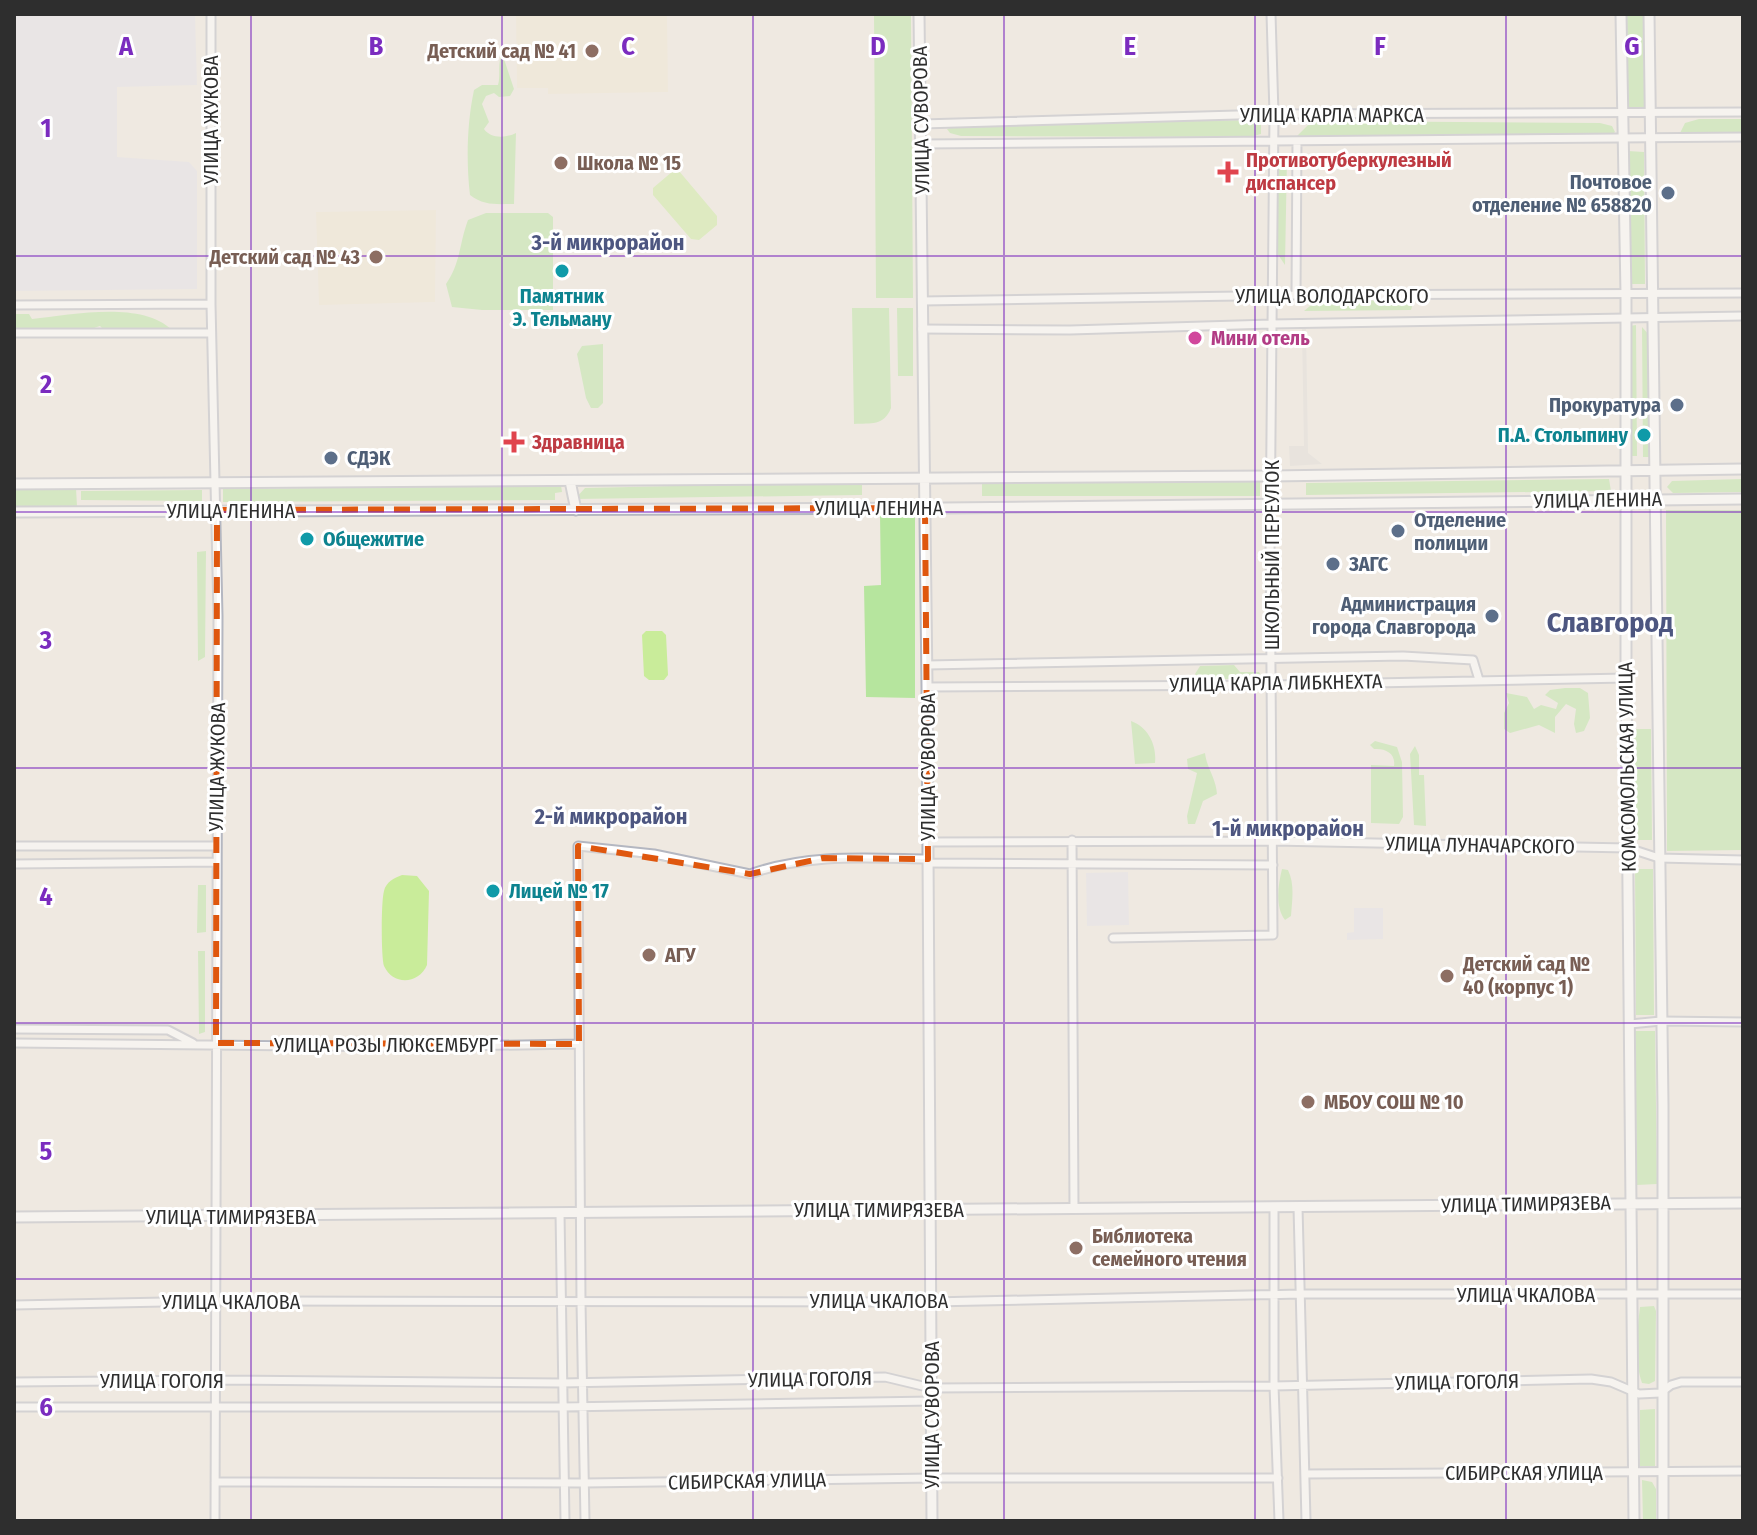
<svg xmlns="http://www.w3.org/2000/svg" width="1757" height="1535" font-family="'Fira Sans Condensed',sans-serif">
<rect width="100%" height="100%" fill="#efe9e1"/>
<path fill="#e3e1e8" d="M14 14H195L197 85 117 87V157L189 162 197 171V289L14 291Z
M1128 872 1129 925 1087 926 1086 873Z
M1354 908H1383V939L1347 940V933L1354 932Z"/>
<path fill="#f0e6d1" d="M516 14H667L668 92 548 94V88H517Z
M436 210 435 302 319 305 316 212Z"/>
<path fill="#b6e59e" d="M874 14H911L913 298H876Z
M1627 14H1644L1645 108 1628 109Z
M502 53 514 89 510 96 499 97 494 93 486 96 482 104 489 122 484 129C491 139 506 138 516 133L514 204C497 204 484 206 470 195 466 161 467 123 474 90L482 85H498C501 74 497 65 502 53Z
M1699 119H1743V135L1678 137 1685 123Z
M1254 120 1261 123V134L1250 137 961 136 950 133 947 129 961 124Z
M1321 121 1600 123 1612 126 1615 132 1608 138H1304L1297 136 1309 124Z
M1628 151 1644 152 1645 284H1630Z
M1280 154 1286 155 1287 158 1285 265 1277 253V175Z
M486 213H548L553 217V310H482L452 307 446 284C461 262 459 244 468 220Z
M1414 300 1411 310 1304 311 1316 301Z
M889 308 891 408C884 426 871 423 854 424L852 308Z
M897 308H913V376H898Z
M15 314H29L32 319C71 315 141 300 172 330L105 331 100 326 85 331H35L30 328 20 331 14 327Z
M1636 325 1637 456H1631L1630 326Z
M1642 327 1650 336 1649 457H1643Z
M603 344V403L598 408H591L586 398 577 354 582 346Z
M1609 479 1611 491 1306 495V483Z
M1743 479V492L1673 493 1667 487 1672 481Z
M1260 480V496H982V483Z
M862 482V495L575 499 585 488Z
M561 485 562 492 555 493V500L223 502V489Z
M14 488H76L77 506H14Z
M202 490V501L81 500V491Z
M1666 510H1743V850L1667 851Z
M880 514H915V698L866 697 864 586 881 585Z
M206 551 205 657 198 661 197 552Z
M1234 665 1240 672H1259L1263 679H1200L1195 674 1200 666Z
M1565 688H1580L1588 693 1590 718 1584 731 1576 733 1574 724 1576 709 1566 704 1555 717V733L1539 725 1510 733 1504 729V713L1509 703 1506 693 1527 697 1534 709 1541 705 1556 709 1558 703 1545 695 1550 690Z
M1131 721C1148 727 1157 745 1155 763L1135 764Z
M1632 729H1651L1652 840H1633Z
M1375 741 1397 747 1402 762 1403 817 1399 824 1371 823V765L1394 766C1396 753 1385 748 1374 749L1370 745Z
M1415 746 1419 755V775H1424L1426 826 1414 825 1410 754Z
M1205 753C1207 769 1216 778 1217 794L1203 801 1195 824H1188L1187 816 1197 773 1188 769 1187 759Z
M1282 869 1288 870C1295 884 1292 901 1291 916L1285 920C1275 907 1278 885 1282 869Z
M1635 869H1653L1654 1015H1636Z
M198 885H206V932L197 933Z
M205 951V1032L199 1034 198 951Z
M1635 1031H1655L1657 1184 1637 1185Z
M1654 1306 1656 1311 1655 1381 1649 1384 1642 1383C1634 1360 1637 1331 1640 1307Z
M1655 1409V1466H1640V1410Z
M1642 1480 1652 1482 1656 1489V1521H1643Z"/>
<path fill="#c9ec9a" d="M673 171H679L717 216V225L699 240 691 239 653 195V188Z
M646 631H662L666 635 668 675 664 680H649L644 676 642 635Z
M402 875 417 876 429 891 427 965C419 984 393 986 384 966 381 957 381 901 384 891 386 882 394 878 402 875Z"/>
<path fill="#dfdcd8" d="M1306 328 1308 453 1322 464 1290 466 1289 446H1304L1302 329Z"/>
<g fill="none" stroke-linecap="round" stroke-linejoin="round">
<g stroke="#b4b7c1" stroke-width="11">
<path id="minor" d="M211 14V304L218 616 215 1521
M922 124 1274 114 1743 112
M922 144 1743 137
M1296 295 1297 141
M922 301 1296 295 1743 293
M14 305 211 304
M922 329 1070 330 1271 324 1743 316
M14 333H211
M927 665 1403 656 1473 660 1479 680
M927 687 1272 685 1626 678
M1072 840 1074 1209
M928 842 1273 841 1628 848 1659 858 1743 860
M14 846H216
M928 863 1273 865
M14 864 217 862
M1113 938 1273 935 1270 540 1274 114 1271 14
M1630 1024 1661 1021 1743 1022
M14 1029 168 1030 193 1043
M14 1043 393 1047 579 1044
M1298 1207 1306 1521
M1274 1208V1386L1279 1521
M560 1213 565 1521
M14 1305 215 1301 932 1302 1299 1294H1743
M14 1382 215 1380 561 1383 885 1377 931 1388 1274 1386 1591 1379 1611 1382 1639 1394 1660 1393 1671 1385 1681 1382H1743
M14 1407H562L932 1401
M1305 1474 1743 1471
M215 1482 585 1483 932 1478H1278
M585 1521 581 1302 578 846 654 854 750 874C808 853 868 858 928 859"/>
</g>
<g stroke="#b4b7c1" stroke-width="13">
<path id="tertiary" d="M919 14 927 687 932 1521
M1621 14 1626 294V678L1634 1521
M1649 14 1663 1105V1521
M570 481 576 510
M14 484 1271 476 1743 469
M14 512 943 508 1743 499
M14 1217 1743 1203"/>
</g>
<use href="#minor" stroke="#fff" stroke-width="7"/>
<use href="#tertiary" stroke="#fff" stroke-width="9"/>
</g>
<path d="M0 0H1757V1535H0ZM925 508 928 859 823 858 750 874 578 846 579 1044 216 1043 217 510Z" fill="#efe9e1" fill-opacity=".55" fill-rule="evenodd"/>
<path fill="none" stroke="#df570e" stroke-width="6" stroke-dasharray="16 10" stroke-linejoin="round" d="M925 508 928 859 823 858 750 874 578 846 579 1044 216 1043 217 510Z"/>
<path fill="none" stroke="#7b2cbf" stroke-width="2" stroke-opacity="0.55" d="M251 14V1521M502 14V1521M753 14V1521M1004 14V1521M1255 14V1521M1506 14V1521M14 256H1743M14 512H1743M14 768H1743M14 1023H1743M14 1279H1743"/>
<g fill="#8d6e63" stroke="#fff" stroke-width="3">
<circle cx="592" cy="51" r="8"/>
<circle cx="561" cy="163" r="8"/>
<circle cx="376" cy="257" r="8"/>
<circle cx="649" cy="955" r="8"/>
<circle cx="1447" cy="976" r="8"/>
<circle cx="1308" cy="1102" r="8"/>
<circle cx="1076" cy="1248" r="8"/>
</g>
<g fill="#e0444e" stroke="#fff" stroke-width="3">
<path d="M1224 160h8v8h8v8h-8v8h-8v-8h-8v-8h8z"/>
<path d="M510 430h8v8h8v8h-8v8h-8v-8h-8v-8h8z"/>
</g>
<g fill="#5c6f8a" stroke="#fff" stroke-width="3">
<circle cx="1668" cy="193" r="8"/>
<circle cx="1677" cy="405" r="8"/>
<circle cx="331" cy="458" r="8"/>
<circle cx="1398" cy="531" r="8"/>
<circle cx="1333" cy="564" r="8"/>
<circle cx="1492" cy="616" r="8"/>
</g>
<g fill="#0f9aa8" stroke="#fff" stroke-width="3">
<circle cx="562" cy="271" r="8"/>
<circle cx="1644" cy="435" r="8"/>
<circle cx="307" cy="539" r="8"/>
<circle cx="493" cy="891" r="8"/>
</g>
<circle fill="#d1479c" stroke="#fff" stroke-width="3" cx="1195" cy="338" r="8"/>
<g text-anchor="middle" stroke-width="6" stroke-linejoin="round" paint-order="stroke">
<g font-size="20" font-weight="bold" fill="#785e54" stroke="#fff" text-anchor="start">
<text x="576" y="58" text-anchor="end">Детский сад № 41</text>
<text x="577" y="170">Школа № 15</text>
<text x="360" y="264" text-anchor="end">Детский сад № 43</text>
<text x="665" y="962">АГУ</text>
<text x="1463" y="971">Детский сад №<tspan x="1463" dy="23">40 (корпус 1)</tspan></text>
<text x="1324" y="1109">МБОУ СОШ № 10</text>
<text x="1092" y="1243">Библиотека<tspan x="1092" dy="23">семейного чтения</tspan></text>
</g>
<g font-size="20" fill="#2e2e2e" stroke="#fff">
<text x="1332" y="122">УЛИЦА КАРЛА МАРКСА</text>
<text transform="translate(211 120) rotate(-90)" y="7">УЛИЦА ЖУКОВА</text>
<text transform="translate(921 120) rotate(-91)" y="7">УЛИЦА СУВОРОВА</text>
<text x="1332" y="303">УЛИЦА ВОЛОДАРСКОГО</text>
<text transform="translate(1598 500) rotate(-1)" y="7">УЛИЦА ЛЕНИНА</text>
<text x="879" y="515">УЛИЦА ЛЕНИНА</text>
<text x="231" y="518">УЛИЦА ЛЕНИНА</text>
<text transform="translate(1272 555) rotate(-90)" y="7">ШКОЛЬНЫЙ ПЕРЕУЛОК</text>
<text transform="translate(1276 683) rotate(-1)" y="7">УЛИЦА КАРЛА ЛИБКНЕХТА</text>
<text transform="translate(217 767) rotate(-89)" y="7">УЛИЦА ЖУКОВА</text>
<text transform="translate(928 767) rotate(-90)" y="7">УЛИЦА СУВОРОВА</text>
<text transform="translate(1627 767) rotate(-91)" y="7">КОМСОМОЛЬСКАЯ УЛИЦА</text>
<text transform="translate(1480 845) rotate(1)" y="7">УЛИЦА ЛУНАЧАРСКОГО</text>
<text x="386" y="1052">УЛИЦА РОЗЫ ЛЮКСЕМБУРГ</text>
<text transform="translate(1526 1204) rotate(-1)" y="7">УЛИЦА ТИМИРЯЗЕВА</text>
<text x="879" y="1217">УЛИЦА ТИМИРЯЗЕВА</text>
<text x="231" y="1224">УЛИЦА ТИМИРЯЗЕВА</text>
<text x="1526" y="1302">УЛИЦА ЧКАЛОВА</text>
<text x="879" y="1308">УЛИЦА ЧКАЛОВА</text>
<text x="231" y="1309">УЛИЦА ЧКАЛОВА</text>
<text transform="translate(810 1379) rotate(-1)" y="7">УЛИЦА ГОГОЛЯ</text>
<text x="162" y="1388">УЛИЦА ГОГОЛЯ</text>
<text transform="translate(1457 1382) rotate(-1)" y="7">УЛИЦА ГОГОЛЯ</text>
<text transform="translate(932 1415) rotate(-90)" y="7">УЛИЦА СУВОРОВА</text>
<text x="1524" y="1480">СИБИРСКАЯ УЛИЦА</text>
<text transform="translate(747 1481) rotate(-1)" y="7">СИБИРСКАЯ УЛИЦА</text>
</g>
<g font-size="20" font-weight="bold" fill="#be3a42" stroke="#fff" text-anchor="start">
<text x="1246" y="167">Противотуберкулезный<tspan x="1246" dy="23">диспансер</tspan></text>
<text x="532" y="449">Здравница</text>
</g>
<g font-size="20" font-weight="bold" fill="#4e5e75" stroke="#fff" text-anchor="end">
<text x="1652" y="189">Почтовое<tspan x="1652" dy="23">отделение № 658820</tspan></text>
<text x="1661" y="412">Прокуратура</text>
<text x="347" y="465" text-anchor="start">СДЭК</text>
<text x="1414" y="527" text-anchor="start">Отделение<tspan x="1414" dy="23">полиции</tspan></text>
<text x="1349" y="571" text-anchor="start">ЗАГС</text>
<text x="1476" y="611">Администрация<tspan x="1476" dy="23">города Славгорода</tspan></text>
</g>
<g font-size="20" font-weight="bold" fill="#0d838f" stroke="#fff" text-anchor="start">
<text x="562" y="303" text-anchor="middle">Памятник<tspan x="562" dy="23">Э. Тельману</tspan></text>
<text x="1628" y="442" text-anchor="end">П.А. Столыпину</text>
<text x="323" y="546">Общежитие</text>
<text x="509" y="898">Лицей № 17</text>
</g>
<g font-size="20" font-weight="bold" fill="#b23c85" stroke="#fff" text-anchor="start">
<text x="1211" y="345">Мини отель</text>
</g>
<g font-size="22" font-weight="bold" fill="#4d5680" stroke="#fff">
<text x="608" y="250">3-й микрорайон</text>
<text x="611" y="824">2-й микрорайон</text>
<text x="1288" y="836">1-й микрорайон</text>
</g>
<g font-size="28" font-weight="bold" fill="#4d5680" stroke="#fff">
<text x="1610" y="632">Славгород</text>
</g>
</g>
<g font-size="26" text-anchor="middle" font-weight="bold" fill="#7b2cbf" stroke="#fff" stroke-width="6" stroke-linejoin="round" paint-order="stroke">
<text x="126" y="55">A</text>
<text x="376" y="55">B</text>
<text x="628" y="55">C</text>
<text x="878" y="55">D</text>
<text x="1130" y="55">E</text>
<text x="1380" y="55">F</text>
<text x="1632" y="55">G</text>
<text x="46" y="137">1</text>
<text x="46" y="393">2</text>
<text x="46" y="649">3</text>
<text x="46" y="905">4</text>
<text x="46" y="1160">5</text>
<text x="46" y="1416">6</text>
</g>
<rect width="1757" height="1535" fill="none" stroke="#2e2e2e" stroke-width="32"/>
</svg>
